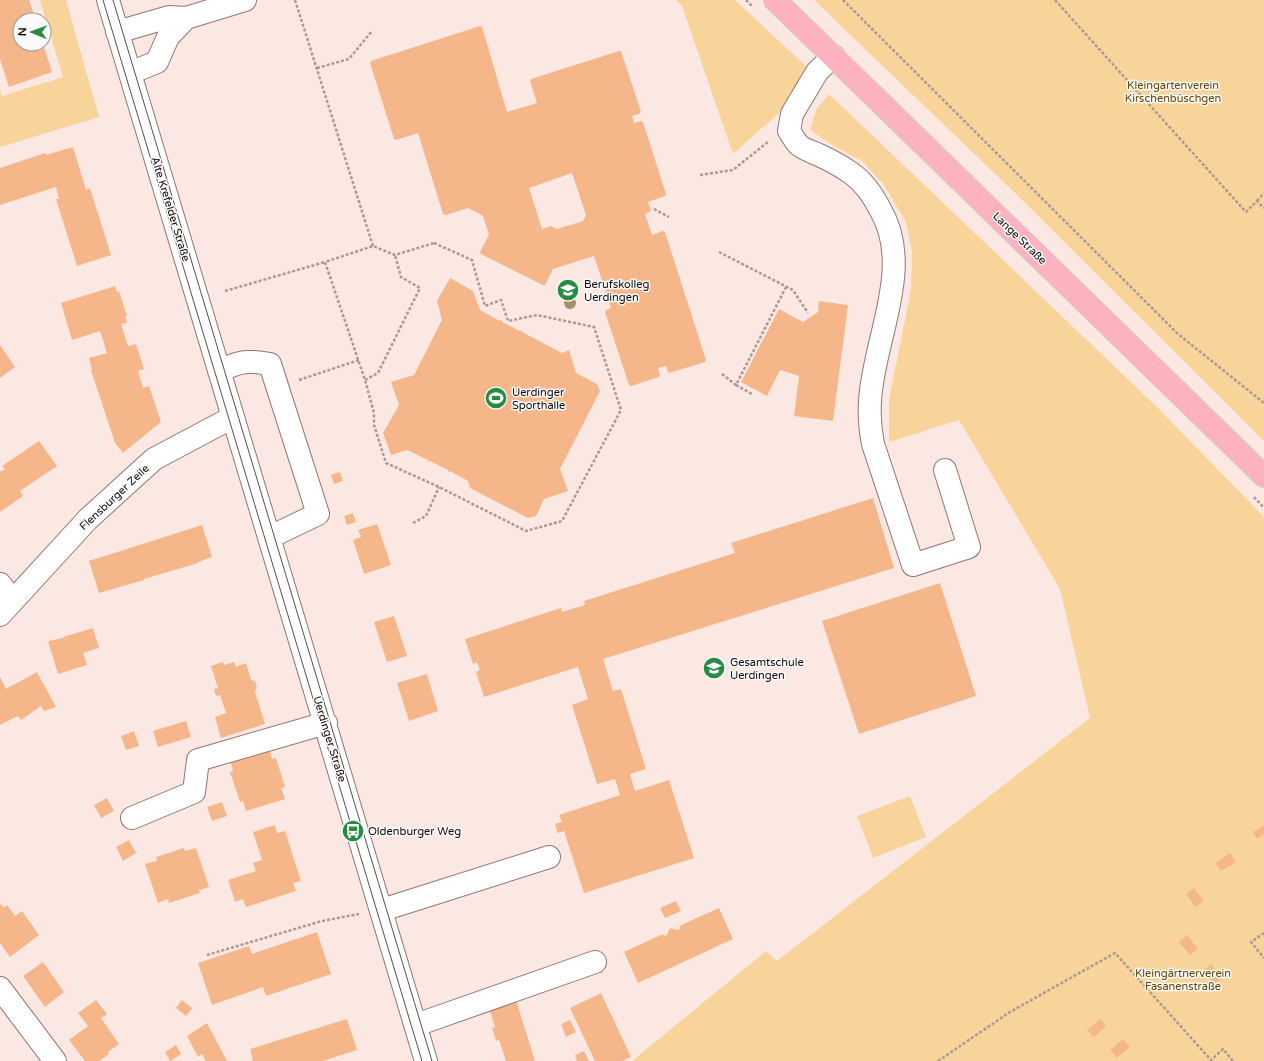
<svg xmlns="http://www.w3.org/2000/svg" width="1264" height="1061" font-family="'Varela Round',sans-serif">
<rect width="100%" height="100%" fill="#fce8e3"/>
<path fill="#f8d49a" d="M40 0H66L99 117 0 147V89L2 96 63 77Z
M676 0H735L809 69 779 113 733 154 682 6Z
M814 0H1264V441L1014 192Z
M829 94 1156 406 1264 517V1061H632L766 951 777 961 1090 718 1060 589 959 420 889 442V400L911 290 912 252 906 222 884 185 862 161 834 146 810 130 817 108Z
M910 796 926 837 873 858 857 816Z"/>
<path fill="#f5b78a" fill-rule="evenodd" d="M0 0H29L36 20H20V44H43L52 72 9 87 0 59Z
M480 26 482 27 507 112 537 103 530 81 531 79 619 51H621L641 112 639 114 632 116 634 123 641 121 643 122 666 194 665 196 648 202 651 210 649 212 645 214 652 235 663 231 665 232 706 360 705 362 669 373 668 372 666 366 658 368 660 375 659 377 631 386 629 385 605 312 606 310 611 308 594 256 553 269 545 285H543L481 254 480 252 489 235 483 216 468 208 446 215 443 214 418 133 396 140 394 139 370 63 371 61ZM572 173 586 215 583 221 557 229 551 226 542 229 529 188Z
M73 147 86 190 90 188 111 255 77 266 56 199H59L56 187 0 205V168L45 153 46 155Z
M450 278 473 291 480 310 500 321 502 320V322L520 331 521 330 522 332 539 341H541V342L562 353 569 350 576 373 597 384 600 391 560 469 568 491 544 499 536 516 528 518 470 488 468 481 450 471 448 472V470L430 461 428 462V460L407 450 391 455 383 433 399 405 391 382 414 375 442 320 437 301Z
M115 286 117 292 119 291 127 316 125 317 127 323 121 324 128 346 136 344 144 369 138 371 143 388 149 386 161 422 123 453 115 443 91 370H92L89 358 107 353 100 331 72 340 61 303Z
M819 301 848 305 833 421 794 416 799 376 780 370 767 396 741 382 779 309 803 322 818 312Z
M0 345 15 367 0 378Z
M39 441 57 466 20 491 23 496 0 512V472L5 469 2 466Z
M340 472 343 481 334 484 331 475Z
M873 498 894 568 603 659 613 691 621 689 646 769 630 774 635 791 669 780 694 858 584 893 564 831 558 833 555 824 562 822 559 815 620 795 615 779 597 784 572 705 588 699 578 667 484 697 476 672 480 670 477 662 473 664 465 639 561 608 562 612 585 605 584 601 735 553 731 543Z
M353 513 356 522 347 525 344 516Z
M377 524 391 565 364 574 353 540 361 537 358 530Z
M202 525 212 557 198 562V563L144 579V580L99 593 89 561Z
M940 583 976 696 859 734 822 621Z
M394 616 407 656 387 662 374 622Z
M93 628 99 648 83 653 87 665 58 674 48 641 63 638V637Z
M223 662 224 665 234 662 236 667 246 663 251 680 255 681 257 688 255 692 265 724 221 738 215 717 226 713 220 695 216 696 214 689 218 688 211 666Z
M37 672 56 707 44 711 41 706 21 720 18 716 0 725V677L6 689Z
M427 674 438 711 409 721 397 683Z
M186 721 191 737 158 747 153 731Z
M134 731 139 746 126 750 121 736Z
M269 748 272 759 276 758 285 787 281 788 285 799 246 811 243 801 240 802 230 772 233 771 230 760Z
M107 798 114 811 101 818 94 805Z
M222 802 227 816 212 821 207 807Z
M275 825 277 833 285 831 301 881 293 883 296 891 246 907 243 899 235 902 228 880 256 871 253 863 262 860 253 832Z
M1264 825V834L1257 839 1253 832Z
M129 840 136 853 123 861 116 847Z
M184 848 185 851 196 848 209 887 199 890 200 893 169 903 168 899 158 903 145 864 157 861 156 857Z
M1230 853 1236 862 1221 871 1215 863Z
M1194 888 1204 901 1196 907 1186 894Z
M676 901 681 911 665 918 660 908Z
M0 903 4 908 7 905 15 916 22 911 39 935 10 957 0 943Z
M719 908 733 939 638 983 624 952 663 934 664 936 667 935 670 928 677 930 681 929 679 926Z
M317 932 331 974 266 996 263 987 212 1005 198 963 249 946 252 954Z
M1187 935 1198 949 1190 955 1179 942Z
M43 962 64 992 45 1007 23 976Z
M1211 964 1222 978 1214 984 1203 971Z
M601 993 631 1057 622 1061H595L570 1008Z
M96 1000 107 1014 101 1018 119 1044 108 1052 109 1054 99 1061H85L69 1040 88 1026 78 1013Z
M182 1000 192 1008 186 1016 176 1008Z
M516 1000 535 1061H506L499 1040 496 1041 492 1028 495 1027 489 1008Z
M347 1019 357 1050 323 1061H253L250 1049Z
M1100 1019 1106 1026 1094 1037 1087 1030Z
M570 1020 576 1032 566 1037 561 1024Z
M207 1023 227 1061H206L202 1054 198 1057 187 1036Z
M1123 1039 1130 1047 1117 1058 1110 1050Z
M176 1045 181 1054 170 1061 165 1052Z
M584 1051 589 1061H577L575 1055Z"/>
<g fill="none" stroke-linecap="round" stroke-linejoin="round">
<g stroke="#93756e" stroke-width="24">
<path id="minor" d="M108 0 426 1061
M117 32 169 17 186 18 245 0
M833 56 817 72 792 114 789 131C792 135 794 140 798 144 802 149 813 152 819 155 830 160 841 166 851 173 864 182 874 197 881 211 914 268 873 341 870 401 869 416 870 429 873 444L913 565 969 547 945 470
M130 73 157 62 168 37 186 18
M219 371C240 361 248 360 270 364L318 514 270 537
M0 584 13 601
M0 615 88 519 154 459 233 417
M132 818 194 792 198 760 326 723
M382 910 549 857
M0 988 55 1061
M416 1025 595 962"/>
</g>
<g stroke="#d0cecd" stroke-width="24">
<path id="major" d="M775 0 1264 476"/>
</g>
<path stroke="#aa9995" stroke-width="2.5" stroke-dasharray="3 2" stroke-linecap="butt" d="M295 0 373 246
M746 0 753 7
M843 0 1178 334 1264 403
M1055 0 1246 212 1257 201 1264 208
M317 68 349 59 372 31
M700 175 733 170 769 141
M1257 201 1264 193
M654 209 669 217
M434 243 472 260 485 306 501 300 508 321 537 315 594 327 621 410 562 521 526 531 439 487 386 463 374 425V413L365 380 325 262 373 246 395 255Z
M719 252 793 290 808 313
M225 291 325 262
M722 374 736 385 786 287
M299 380 359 360
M365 380 378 373 420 288 401 277 395 255
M736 385 752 394
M1254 497 1264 508
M413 523 426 516 439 487
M1264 933 1251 942 1264 958
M207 955 322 921 359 914
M938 1061 1010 1012 1115 953 1211 1060
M1210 1061 1223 1049 1233 1061"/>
<use href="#minor" stroke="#fff" stroke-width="22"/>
<use href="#major" stroke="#fcb2bf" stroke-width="22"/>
<path stroke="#5b4d4a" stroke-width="1" d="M103 0 422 1061
M113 0 432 1061"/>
</g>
<circle fill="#aa8f66" cx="570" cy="303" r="6"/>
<defs>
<g id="school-disc" transform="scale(1.15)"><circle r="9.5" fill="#258c42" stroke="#fafafa"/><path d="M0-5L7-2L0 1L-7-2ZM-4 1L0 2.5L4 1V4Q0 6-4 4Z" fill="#fff"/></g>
<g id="stadium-disc" transform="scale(1.15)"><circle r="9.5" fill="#258c42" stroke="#fafafa"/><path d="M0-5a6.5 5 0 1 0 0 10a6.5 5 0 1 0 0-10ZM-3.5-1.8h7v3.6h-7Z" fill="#fff"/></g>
<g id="bus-disc" transform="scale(1.15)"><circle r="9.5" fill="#258c42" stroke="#fafafa"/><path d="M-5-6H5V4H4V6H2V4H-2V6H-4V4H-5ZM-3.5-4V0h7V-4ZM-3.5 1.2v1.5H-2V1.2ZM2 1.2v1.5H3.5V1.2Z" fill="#fff"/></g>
</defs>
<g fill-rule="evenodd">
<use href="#school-disc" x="568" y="290"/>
<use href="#stadium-disc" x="496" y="398"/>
<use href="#school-disc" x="714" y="668"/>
<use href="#bus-disc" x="353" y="831"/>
</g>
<g text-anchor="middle" stroke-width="3" stroke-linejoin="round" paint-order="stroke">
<g font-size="11" fill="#664600" stroke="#fafafa">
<text x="1173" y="89">Kleingartenverein<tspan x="1173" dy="13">Kirschenbüschgen</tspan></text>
<text x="1183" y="977">Kleingärtnerverein<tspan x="1183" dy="13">Fasanenstraße</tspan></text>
</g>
<g font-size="11" fill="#130806" stroke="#fafafa">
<text transform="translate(171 209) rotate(73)" y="4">Alte Krefelder Straße</text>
<text transform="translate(1020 238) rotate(44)" y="4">Lange Straße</text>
<text transform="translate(114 497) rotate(-43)" y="4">Flensburger Zeile</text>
<text transform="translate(330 739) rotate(73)" y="4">Uerdinger Straße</text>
</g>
<g font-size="11" fill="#130806" stroke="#fafafa" text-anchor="start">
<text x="584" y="288">Berufskolleg<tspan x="584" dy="13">Uerdingen</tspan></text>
<text x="512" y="396">Uerdinger<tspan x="512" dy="13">Sporthalle</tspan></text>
<text x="730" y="666">Gesamtschule<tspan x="730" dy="13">Uerdingen</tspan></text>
<text x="368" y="835">Oldenburger Weg</text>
</g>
</g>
<g transform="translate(32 32) rotate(271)"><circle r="19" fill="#fafafa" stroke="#9e9998"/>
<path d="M0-3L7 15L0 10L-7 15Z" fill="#258c42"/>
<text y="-6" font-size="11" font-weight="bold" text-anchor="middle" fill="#130806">N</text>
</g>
</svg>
